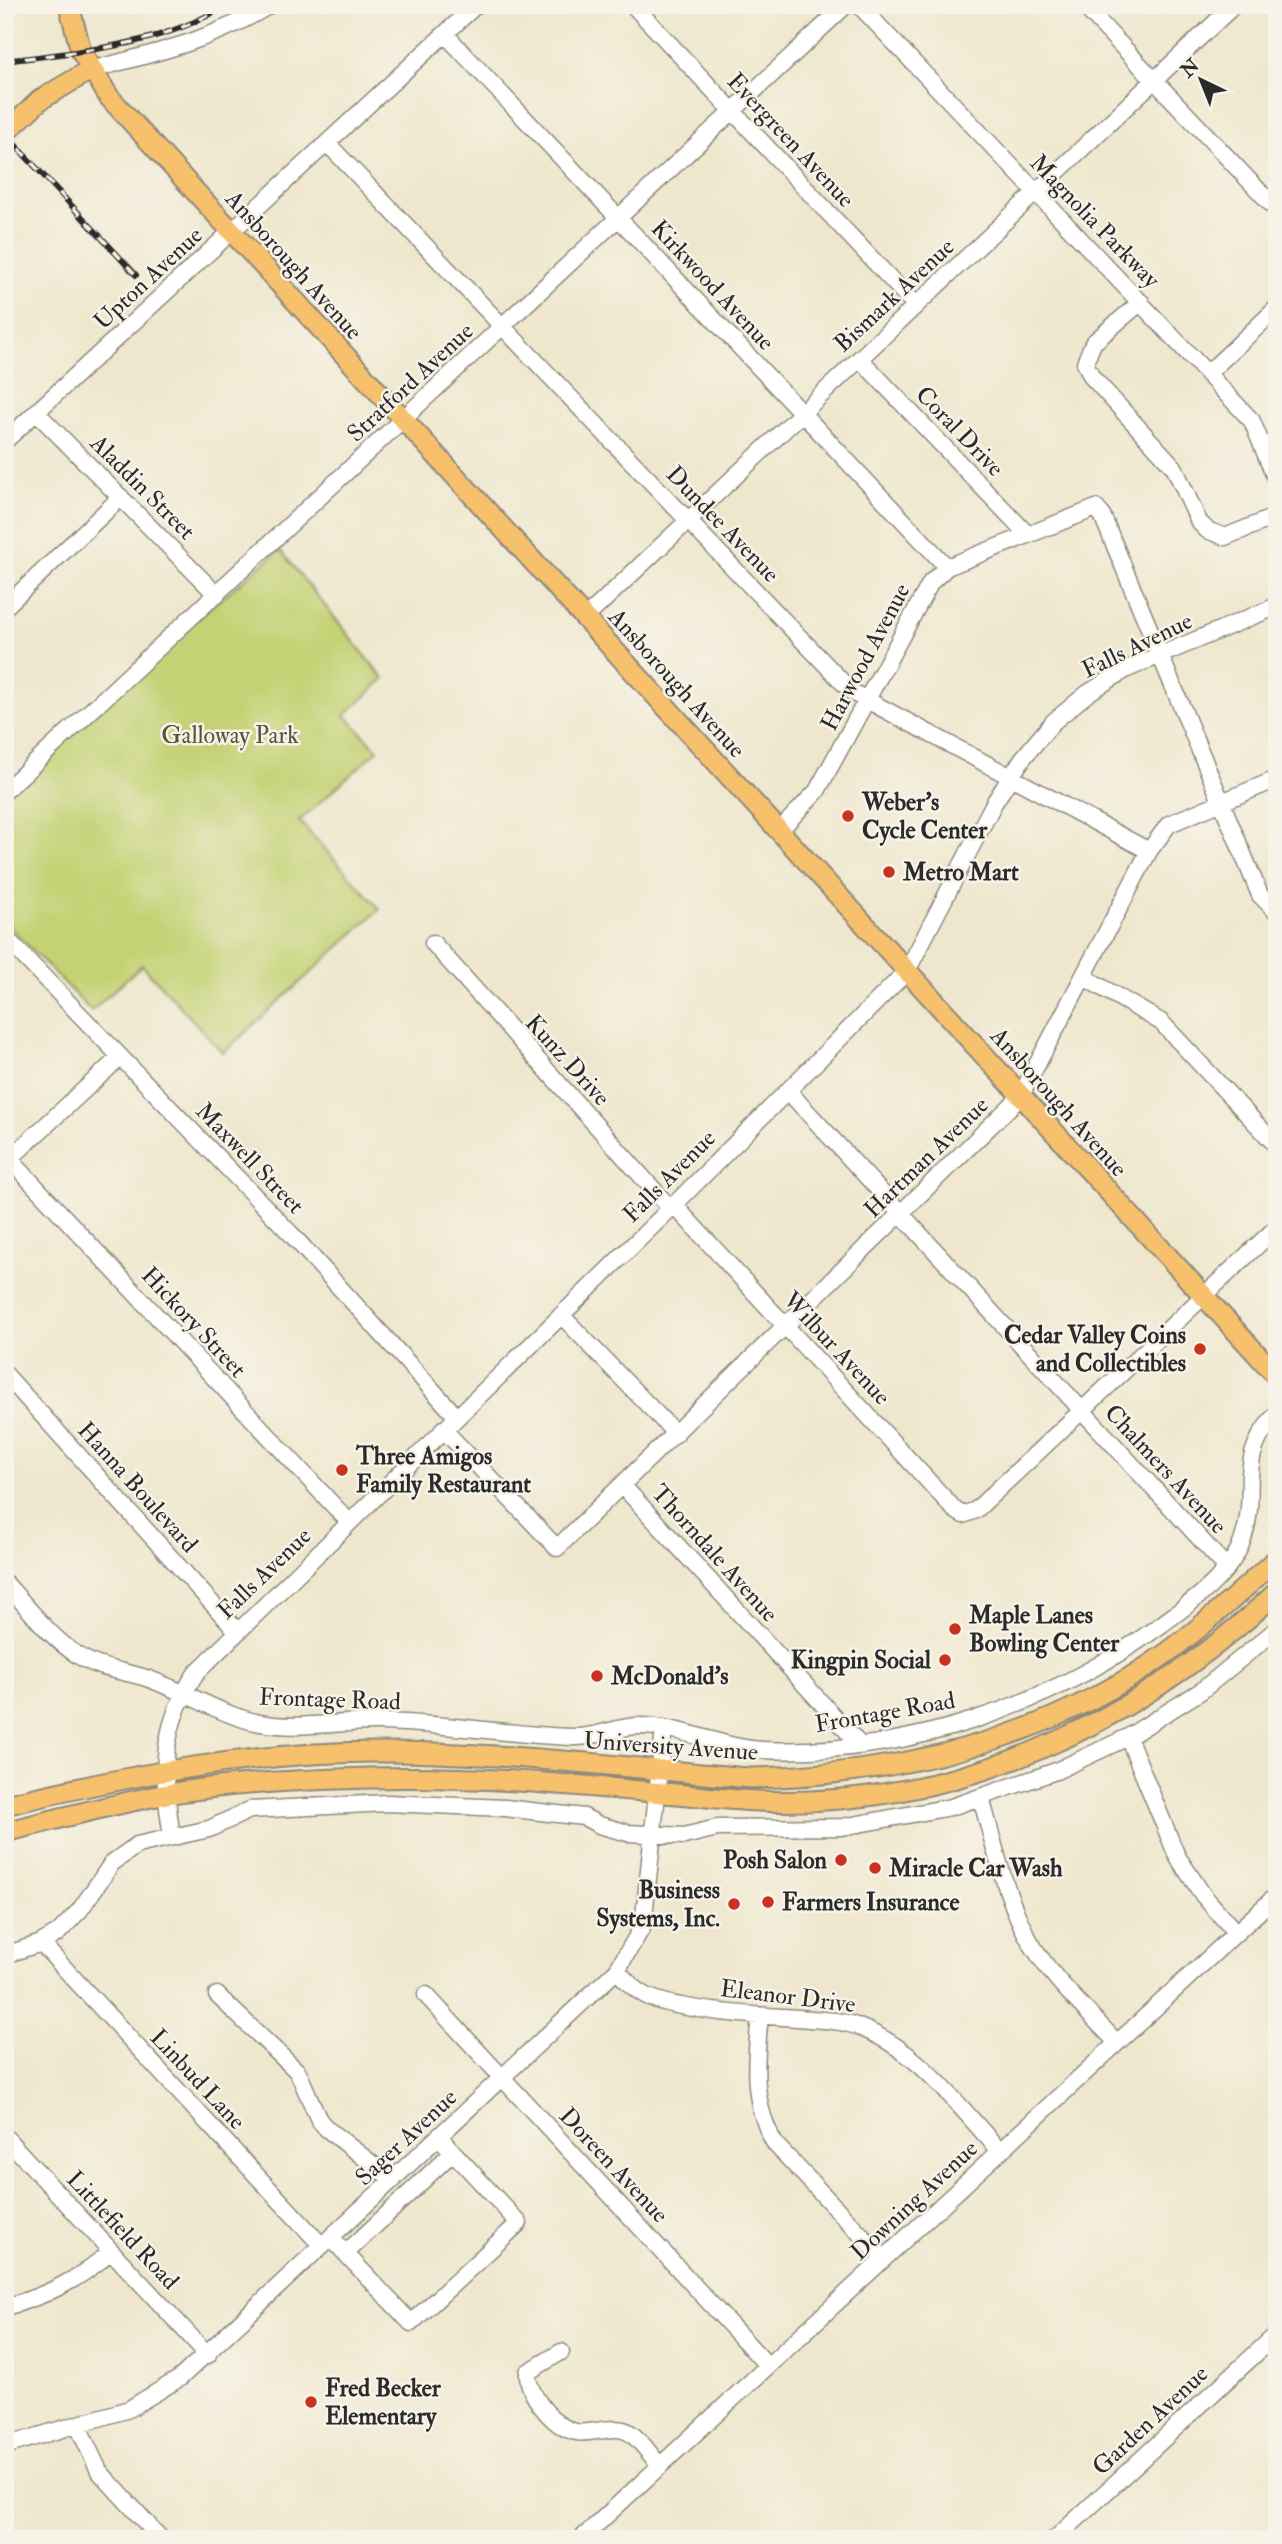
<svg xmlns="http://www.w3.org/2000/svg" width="1282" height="2544" font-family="'IM FELL Double Pica',serif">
<rect width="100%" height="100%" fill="#f7f3e8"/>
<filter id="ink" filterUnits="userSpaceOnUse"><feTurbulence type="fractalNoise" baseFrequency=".0143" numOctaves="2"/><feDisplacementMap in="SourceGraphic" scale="14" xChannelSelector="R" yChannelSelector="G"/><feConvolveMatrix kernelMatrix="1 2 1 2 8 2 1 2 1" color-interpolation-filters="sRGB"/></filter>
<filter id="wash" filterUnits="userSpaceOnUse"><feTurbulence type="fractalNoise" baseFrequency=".00686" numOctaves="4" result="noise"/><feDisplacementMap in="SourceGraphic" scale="28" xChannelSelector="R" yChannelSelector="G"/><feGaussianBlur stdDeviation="1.57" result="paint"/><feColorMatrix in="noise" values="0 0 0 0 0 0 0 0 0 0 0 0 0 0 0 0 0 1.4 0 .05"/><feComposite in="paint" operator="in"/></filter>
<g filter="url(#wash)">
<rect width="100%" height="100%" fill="#efe7cd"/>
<path fill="#c4d274" stroke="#787e50" stroke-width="2" d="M280 550 384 679 345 715 378 750 299 821 380 909 223 1053 142 965 91 1011 5 922V797L155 653Z"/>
</g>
<g filter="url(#ink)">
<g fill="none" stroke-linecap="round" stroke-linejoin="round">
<g stroke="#8d897c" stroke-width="19">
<path id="minor" d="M633 5 916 306
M859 5 1252 421 1277 482
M1083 5 1277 210
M445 34 947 567
M90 70C156 53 211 41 270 5
M327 143 852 692 1149 851
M1141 302 1093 343 1085 363 1092 377 1174 467 1199 522 1207 530 1225 537 1277 516
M860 359 1027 534
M1207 374 1277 308
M36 412 217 595
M5 441 476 5
M5 607 121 497
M585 618 1234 5
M5 791 846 5
M779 831 817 791 931 582 947 567 1096 508 1102 515 1260 895 1277 912
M5 937 292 1235 456 1416
M433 943 670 1208
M1084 977 1161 1022 1277 1146
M788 1091 1227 1568
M5 1154 349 1522
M5 1163 120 1057
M674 1205 955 1510 963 1515 976 1510 1277 1227
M561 1315 676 1434
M5 1374 237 1631
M443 1429 557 1548 1020 1097 1149 851 1169 824 1277 779
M622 1485 860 1745
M5 1583C28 1607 50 1638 79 1656 101 1670 126 1671 149 1679 186 1692 223 1716 260 1723 299 1730 341 1721 380 1722 445 1723 509 1735 573 1737 596 1738 617 1726 639 1726 684 1726 720 1748 763 1750 903 1756 1049 1707 1162 1624 1191 1603 1231 1575 1243 1539 1260 1487 1233 1462 1277 1413
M1128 1737 1177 1856 1203 1895 1236 1933
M981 1798C994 1843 1004 1893 1027 1936 1049 1977 1086 2009 1117 2043
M172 1837C162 1774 159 1729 196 1673L674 1205 907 971 994 803 1023 758 1053 722 1088 693 1127 669 1277 606
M41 1943 322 2246
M5 1955 41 1943 58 1933 80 1910 112 1863 137 1845 209 1829 250 1810 387 1803 505 1808 584 1817 599 1825 628 1833 684 1836 717 1828 842 1827 951 1807 1056 1771 1128 1737 1201 1691 1277 1629
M617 1970C625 1980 634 1989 645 1995 674 2011 762 2016 798 2018 817 2020 838 2019 856 2026 918 2048 957 2105 1000 2151
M217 1995 298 2072 319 2120 327 2129 393 2180
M426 1995 768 2366
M760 2016C755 2062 751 2102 775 2144L884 2259
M5 2137 208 2355
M331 2238 411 2323 519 2223 439 2137
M346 2253 453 2152
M5 2307C46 2296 79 2280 111 2251
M561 2352 528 2372C526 2393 554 2428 576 2432 592 2435 616 2423 630 2433 642 2441 651 2456 660 2466
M78 2426 99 2471 161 2539
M5 2446 129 2409 180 2378 617 1970 643 1926 664 1728
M581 2539 1277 1895
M1055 2539 1277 2334"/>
</g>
<g stroke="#8d897c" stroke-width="23">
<path id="major" d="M69 5 81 51 109 97 1277 1376
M5 133 40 100 90 70
M5 1805C126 1776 246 1753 371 1752 498 1751 625 1768 751 1778 900 1775 1046 1740 1168 1652 1207 1623 1242 1591 1277 1558
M5 1832C57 1819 109 1805 162 1795 229 1783 300 1780 369 1778 466 1775 566 1784 663 1793 694 1795 726 1800 757 1801 956 1809 1134 1726 1277 1592"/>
</g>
<use href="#minor" stroke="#fff" stroke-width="16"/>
<use href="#major" stroke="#f7c06c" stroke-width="19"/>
<g stroke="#2b2b2b" stroke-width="6">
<path id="rail" d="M5 61C80 51 160 47 226 5
M5 134 136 275"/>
</g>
<use href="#rail" stroke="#f7f3e8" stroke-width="3.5" stroke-dasharray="10" stroke-linecap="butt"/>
</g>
</g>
<g fill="#c8321e" stroke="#f7f3e8" stroke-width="2.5">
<circle cx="848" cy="816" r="7"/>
<circle cx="889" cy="872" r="7"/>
<circle cx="1200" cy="1349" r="7"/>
<circle cx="342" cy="1470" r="7"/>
<circle cx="955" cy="1629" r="7"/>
<circle cx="945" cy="1660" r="7"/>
<circle cx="597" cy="1676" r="7"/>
<circle cx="841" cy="1860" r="7"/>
<circle cx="875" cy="1868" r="7"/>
<circle cx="768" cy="1902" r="7"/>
<circle cx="734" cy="1904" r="7"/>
<circle cx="311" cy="2402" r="7"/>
</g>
<g text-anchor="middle" stroke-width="5" stroke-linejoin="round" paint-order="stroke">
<g font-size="24" fill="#2b2b2b" stroke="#f7f3e8">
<text transform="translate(791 140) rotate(47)" y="8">Evergreen Avenue</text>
<text transform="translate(1095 221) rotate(46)" y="8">Magnolia Parkway</text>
<text transform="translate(294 265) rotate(48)" y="8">Ansborough Avenue</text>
<text transform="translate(148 278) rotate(-43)" y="8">Upton Avenue</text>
<text transform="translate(713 285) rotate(47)" y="8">Kirkwood Avenue</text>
<text transform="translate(894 295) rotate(-43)" y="8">Bismark Avenue</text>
<text transform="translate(410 382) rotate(-43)" y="8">Stratford Avenue</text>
<text transform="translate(960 431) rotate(46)" y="8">Coral Drive</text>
<text transform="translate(143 487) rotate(45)" y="8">Aladdin Street</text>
<text transform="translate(723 524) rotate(46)" y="8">Dundee Avenue</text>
<text transform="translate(1137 645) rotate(-26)" y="8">Falls Avenue</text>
<text transform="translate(865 657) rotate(-62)" y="8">Harwood Avenue</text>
<text transform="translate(677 683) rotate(48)" y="8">Ansborough Avenue</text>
<text transform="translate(568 1060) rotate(48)" y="8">Kunz Drive</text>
<text transform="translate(1059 1102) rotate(48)" y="8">Ansborough Avenue</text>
<text transform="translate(926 1157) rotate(-44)" y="8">Hartman Avenue</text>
<text transform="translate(250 1158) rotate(46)" y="8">Maxwell Street</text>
<text transform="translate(669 1176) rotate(-45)" y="8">Falls Avenue</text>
<text transform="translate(194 1322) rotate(47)" y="8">Hickory Street</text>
<text transform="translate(837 1348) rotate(47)" y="8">Wilbur Avenue</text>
<text transform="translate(1166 1469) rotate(47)" y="8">Chalmers Avenue</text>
<text transform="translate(138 1487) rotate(48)" y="8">Hanna Boulevard</text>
<text transform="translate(715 1553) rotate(48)" y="8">Thorndale Avenue</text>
<text transform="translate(264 1573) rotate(-44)" y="8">Falls Avenue</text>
<text transform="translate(330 1699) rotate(2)" y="8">Frontage Road</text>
<text transform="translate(885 1712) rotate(-10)" y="8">Frontage Road</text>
<text transform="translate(671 1746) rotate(4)" y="8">University Avenue</text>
<text transform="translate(788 1996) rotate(7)" y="8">Eleanor Drive</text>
<text transform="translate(198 2079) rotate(47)" y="8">Linbud Lane</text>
<text transform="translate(406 2137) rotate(-43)" y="8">Sager Avenue</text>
<text transform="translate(614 2165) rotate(47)" y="8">Doreen Avenue</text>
<text transform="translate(914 2200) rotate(-43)" y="8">Downing Avenue</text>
<text transform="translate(123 2230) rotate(47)" y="8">Littlefield Road</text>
<text transform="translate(1150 2420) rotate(-43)" y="8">Garden Avenue</text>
</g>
<g font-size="24" fill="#51553d" stroke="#f7f3e8">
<text x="230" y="743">Galloway Park</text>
</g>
<g font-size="24" font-weight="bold" fill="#2b2b2b" stroke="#f7f3e8" text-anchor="start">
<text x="862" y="810">Weber's<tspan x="862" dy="28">Cycle Center</tspan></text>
<text x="903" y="880">Metro Mart</text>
<text x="1186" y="1343" text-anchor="end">Cedar Valley Coins<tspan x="1186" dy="28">and Collectibles</tspan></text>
<text x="356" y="1464">Three Amigos<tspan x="356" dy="28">Family Restaurant</tspan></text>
<text x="969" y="1623">Maple Lanes<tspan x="969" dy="28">Bowling Center</tspan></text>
<text x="931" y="1668" text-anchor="end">Kingpin Social</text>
<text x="611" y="1684">McDonald's</text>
<text x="827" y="1868" text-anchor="end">Posh Salon</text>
<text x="889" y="1876">Miracle Car Wash</text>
<text x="720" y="1898" text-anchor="end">Business<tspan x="720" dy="28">Systems, Inc.</tspan></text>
<text x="782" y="1910">Farmers Insurance</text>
<text x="325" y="2396">Fred Becker<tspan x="325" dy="28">Elementary</tspan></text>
</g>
</g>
<rect width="1282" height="2544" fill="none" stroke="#f7f3e8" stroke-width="28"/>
<g transform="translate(1201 80) rotate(317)" stroke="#f7f3e8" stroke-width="5" paint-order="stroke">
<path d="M0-5L12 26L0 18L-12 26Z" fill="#2b2b2b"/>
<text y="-10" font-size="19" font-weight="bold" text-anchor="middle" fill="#2b2b2b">N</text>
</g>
</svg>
